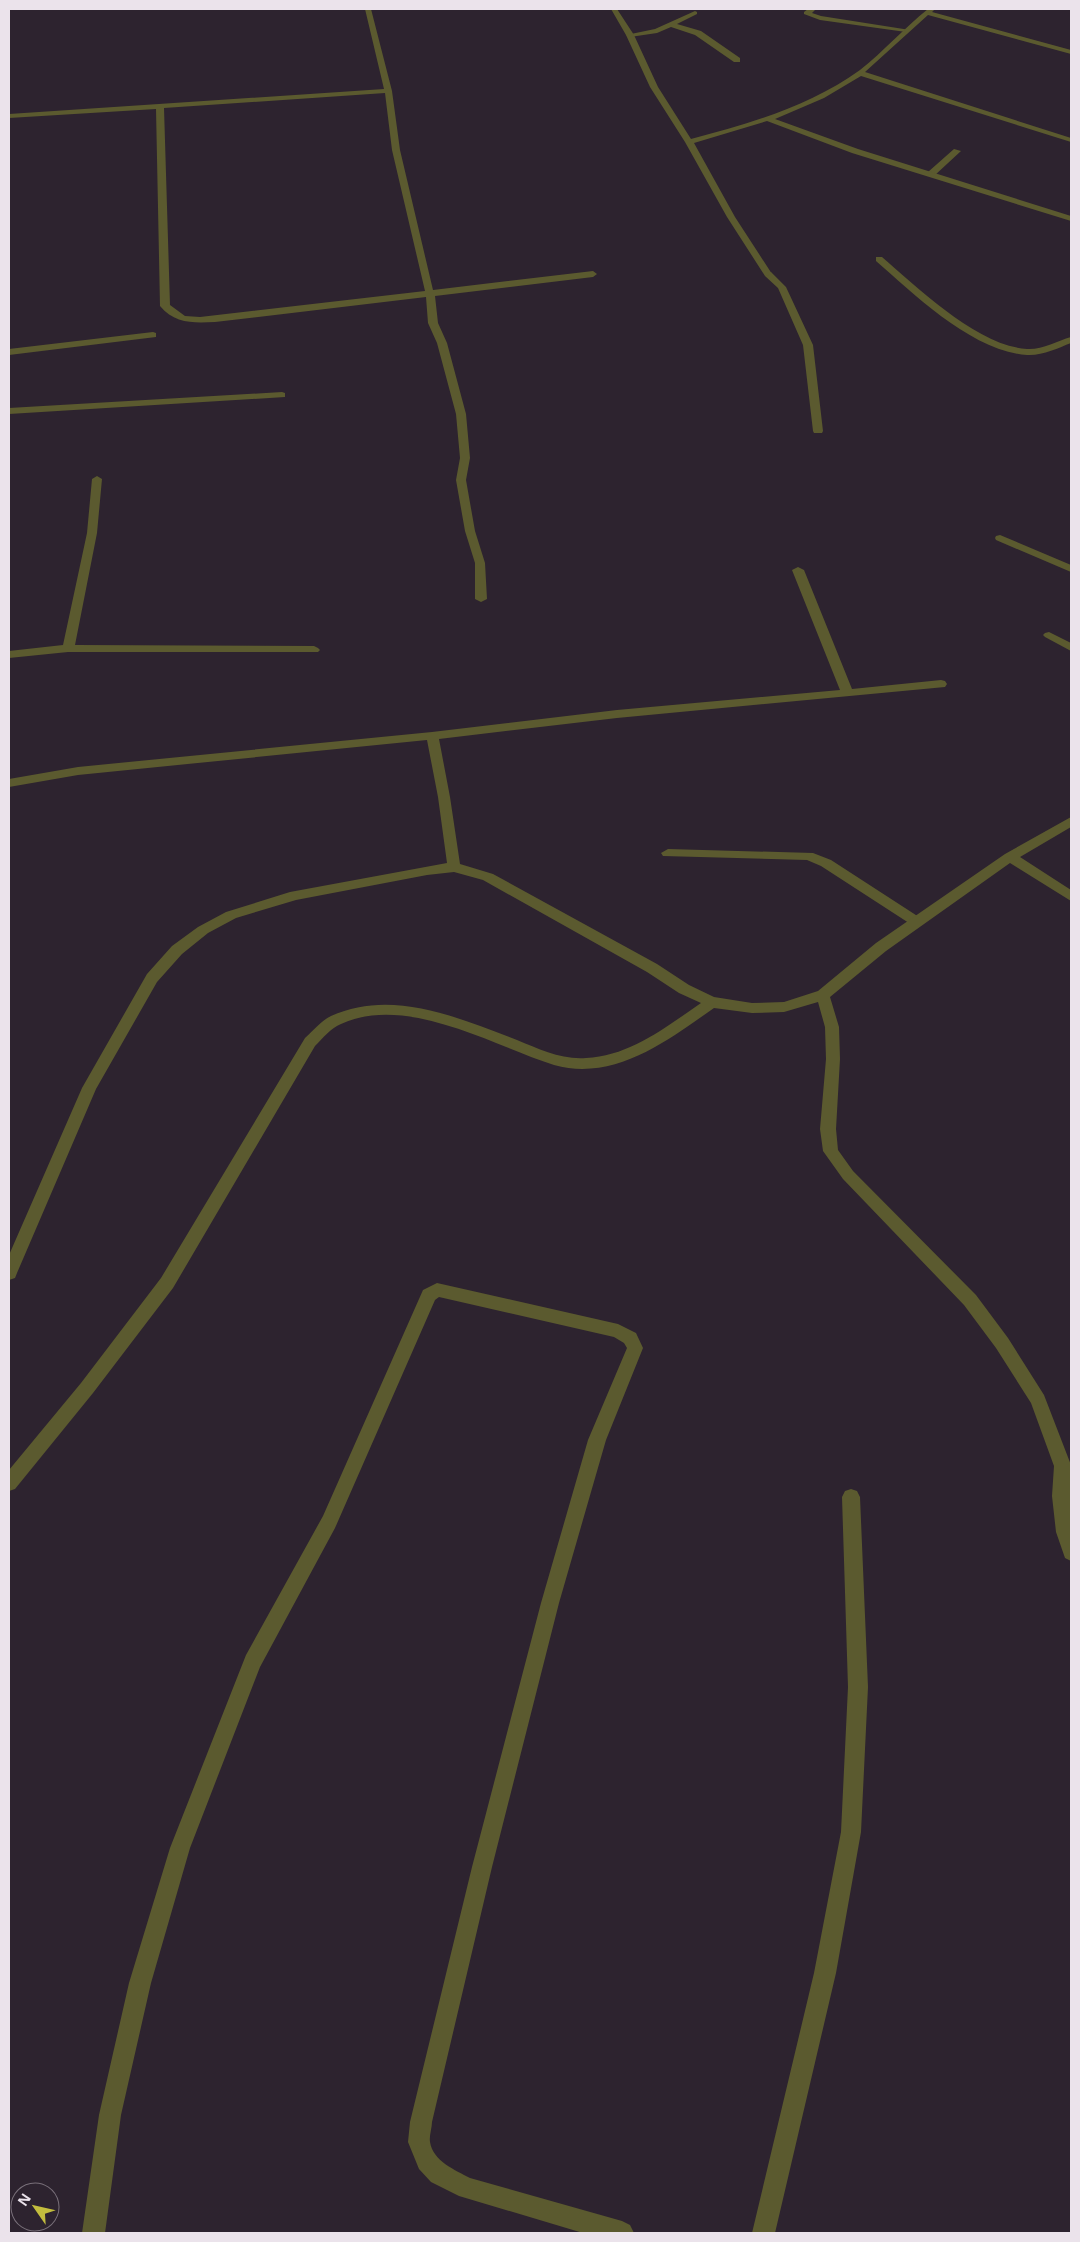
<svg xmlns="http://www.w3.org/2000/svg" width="1080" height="2242" font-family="'Open Sans',sans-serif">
<rect width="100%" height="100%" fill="#2d232f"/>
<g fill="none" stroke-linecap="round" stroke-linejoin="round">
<path fill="#5b5a2f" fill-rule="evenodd" d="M808 9H816L812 13 821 16 910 30 906 32 820 20 804 14V12Z
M695 11 697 12V14L677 24 701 31 740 58V62H734L695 35 671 27 657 33 630 37 626 35 655 29Z
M954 149 961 151 934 176H928V172Z
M765 272H771L786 287 813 345 823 431 822 433H814L813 431 803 345 778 288 765 276Z
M1049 632 1071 643V651L1045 637 1043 635 1045 633Z
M668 849 813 853 831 860 922 919 924 922 922 925H912L821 866 807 860 663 856 661 853Z"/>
<path fill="#5b5a2f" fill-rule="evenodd" d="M365 9H371L392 91 400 150 433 290 593 271 597 274 593 277 435 296 438 323 447 343 466 414 470 458 466 480 475 531 485 563 487 599 481 602 475 599V563L465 531 456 480 460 458 456 414 437 343 428 323 426 297 215 322C194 323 175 324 160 306L156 109 9 118V114L384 89ZM385 93 392 150 425 291 200 317 185 316 170 305 164 108Z
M611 9H617L634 35 658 87 691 139C749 124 810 106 860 70 884 51 904 28 928 9H935L932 12 1071 50V54L928 15 865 72 1071 138V142L861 76 824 98 775 119 858 149 1071 216V221L852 153 767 121 694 143 735 217 772 274 765 276 727 217 685 142 650 87 626 35Z
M876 257H882C918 288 978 346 1027 349 1042 350 1057 341 1071 337V343C1058 348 1042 356 1027 355 972 351 915 295 876 261Z
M153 332 156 333V337L9 355V349Z
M282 392 285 393V397L9 414V408Z
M97 476 102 479 97 533 75 645 314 646 318 648 320 650 318 652H68L9 658V651L63 645 87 533 92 479Z
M1000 535 1071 565V572L996 540 995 538 996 536Z
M798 567 804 570 852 689 941 680 945 681 947 684 945 687 617 718 439 739 450 797 460 864 493 874 657 964 689 985 714 997 752 1003 784 1002 818 991 876 943 1005 854 1071 817V827L1020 857 1071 890V901L1010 863 886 951 830 997 839 1027 840 1059 836 1129 838 1150 853 1171 976 1295 1008 1338 1044 1395 1071 1465V1561L1065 1558 1056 1532 1052 1496 1054 1466 1031 1403 996 1348 964 1305 843 1179 823 1151 820 1129 826 1059 825 1027 818 1002 784 1012 752 1013 714 1008C668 1040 615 1082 554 1065 492 1045 406 994 341 1024 331 1028 323 1038 315 1046L173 1288 93 1393 15 1489 9 1491V1470L81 1383 161 1278 305 1038C313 1031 321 1021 331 1016 392 988 459 1018 517 1040 539 1049 562 1060 586 1058 630 1056 666 1027 701 1003L679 993 647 972 483 880 454 872 427 875 296 900 236 918 208 933 182 954 157 982 96 1089 17 1273 15 1278 9 1280V1255L82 1088 147 974 172 946 198 927 226 912 290 892 447 863 438 797 427 740 78 775 9 787V779L78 767 432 732 617 710 840 690 792 570Z
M437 1283 618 1324 636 1333 643 1348 606 1440 559 1603 492 1867 432 2122C432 2128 429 2136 430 2142 433 2161 455 2170 470 2178L622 2221 630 2225 634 2233H583L459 2196 431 2182 419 2169 408 2142 410 2122 472 1867 541 1603 588 1440 627 1348 624 1343 614 1337 439 1297 435 1300 335 1528 260 1667 190 1848 151 1983 121 2115 105 2233H82L99 2115 129 1983 170 1848 246 1655 323 1516 423 1290Z
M851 1489 857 1491 860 1497 868 1687 861 1832 836 1973 775 2233H752L814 1973 841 1832 848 1687 842 1497 845 1491Z"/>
</g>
<rect width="1080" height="2242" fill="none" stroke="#ebe3eb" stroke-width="20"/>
<g transform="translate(35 2207) rotate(304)"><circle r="24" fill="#2d232f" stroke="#79707a"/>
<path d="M0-4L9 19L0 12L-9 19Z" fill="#c3bd3e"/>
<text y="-8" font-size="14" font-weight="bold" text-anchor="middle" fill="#ebe3eb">N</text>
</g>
</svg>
